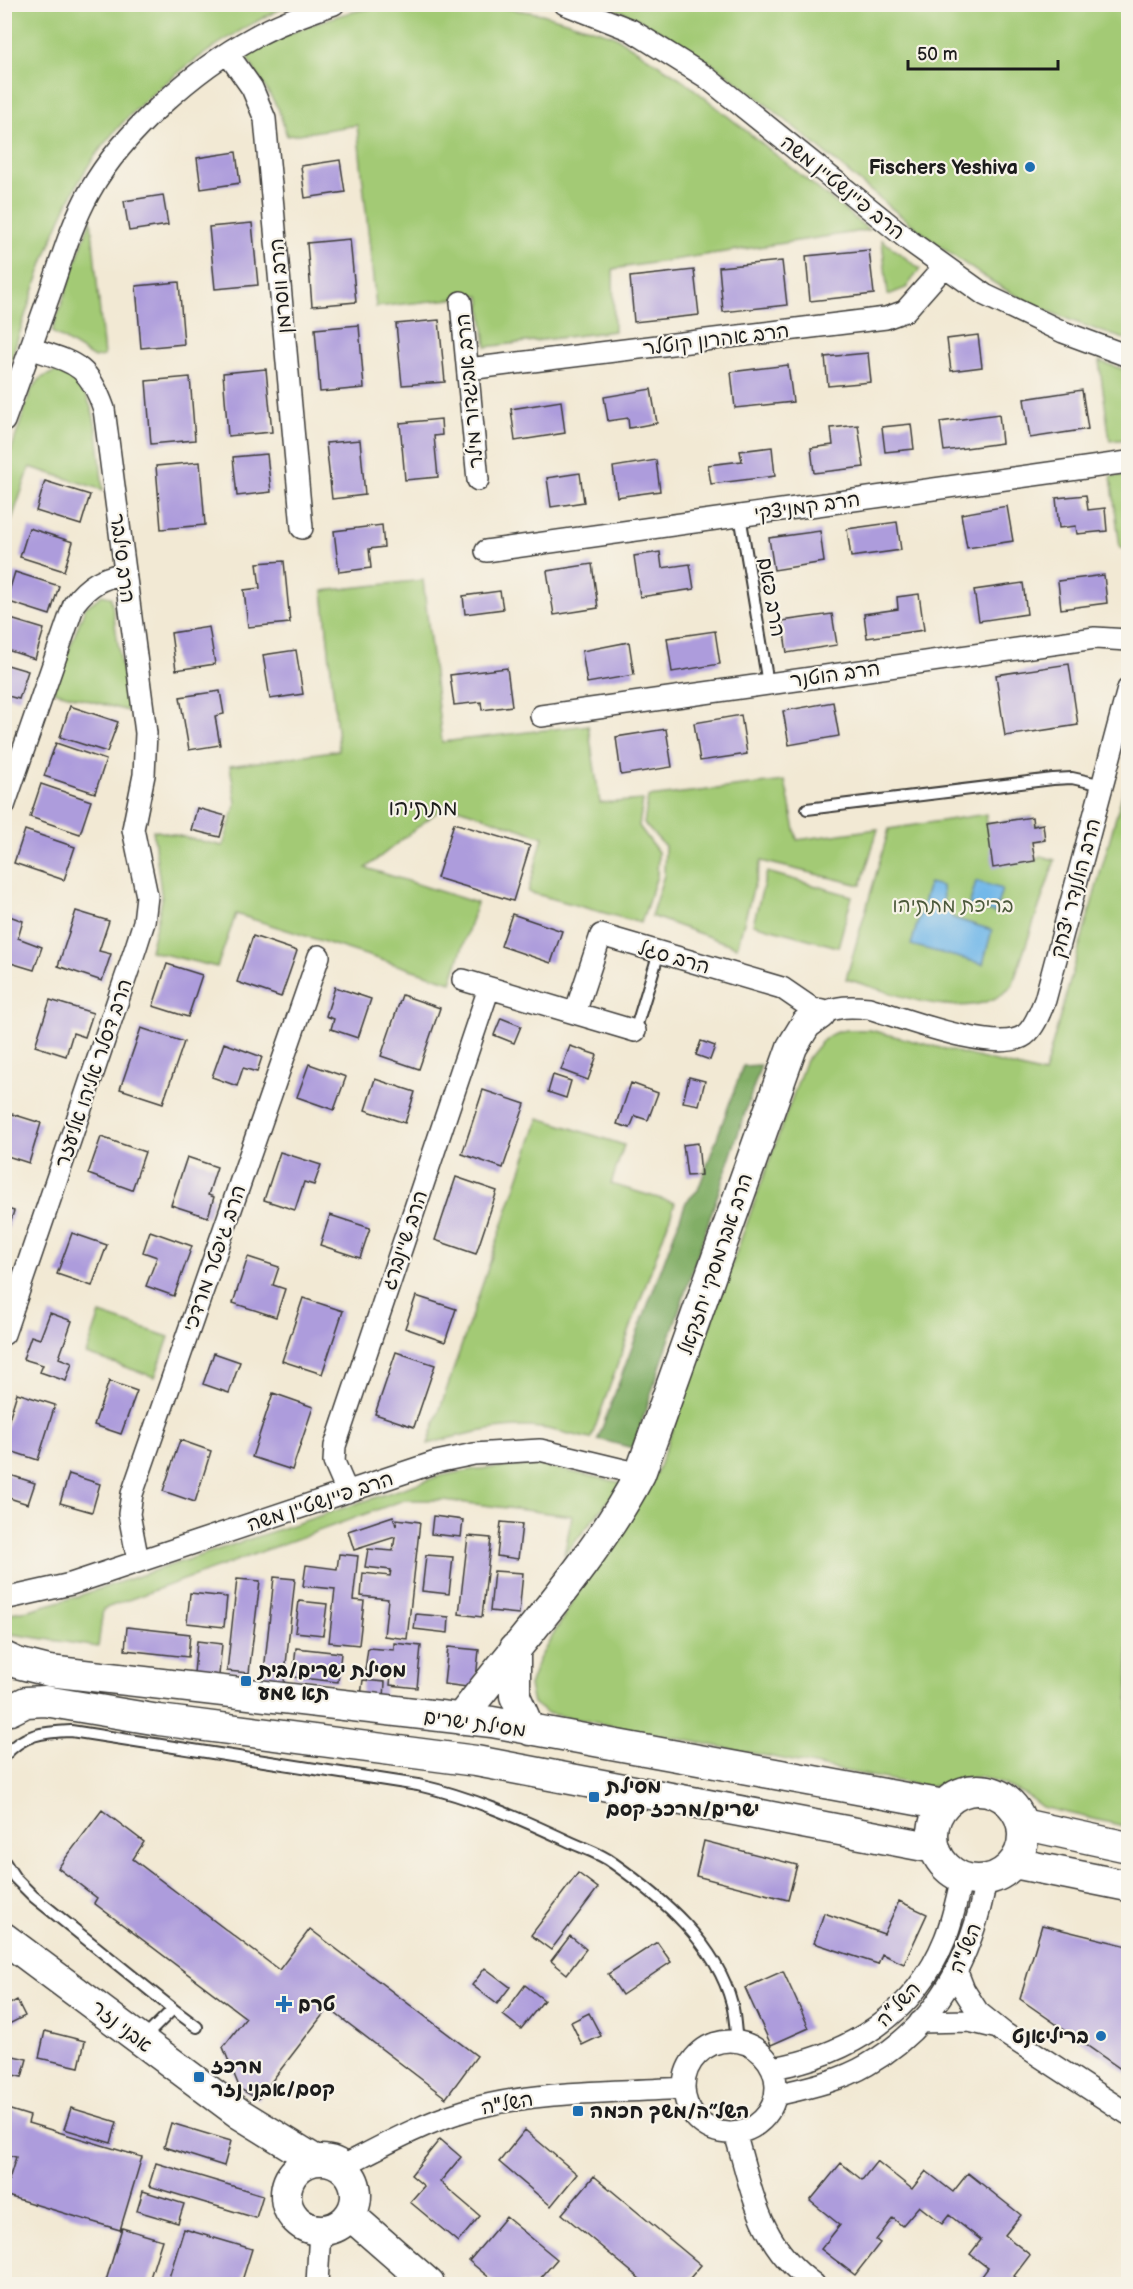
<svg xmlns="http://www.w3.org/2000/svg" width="1133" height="2289" font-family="'Balsamiq Sans','Playpen Sans Hebrew',sans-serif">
<rect width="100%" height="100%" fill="#f7f3e8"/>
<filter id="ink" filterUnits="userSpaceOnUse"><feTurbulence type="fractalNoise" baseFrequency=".0167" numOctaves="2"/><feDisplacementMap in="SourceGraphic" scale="12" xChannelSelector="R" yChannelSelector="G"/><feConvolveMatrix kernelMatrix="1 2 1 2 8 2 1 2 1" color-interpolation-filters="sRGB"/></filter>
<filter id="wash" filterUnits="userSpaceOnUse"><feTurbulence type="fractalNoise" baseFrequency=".008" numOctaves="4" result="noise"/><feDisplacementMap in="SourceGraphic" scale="24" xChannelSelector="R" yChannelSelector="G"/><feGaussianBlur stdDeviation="1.35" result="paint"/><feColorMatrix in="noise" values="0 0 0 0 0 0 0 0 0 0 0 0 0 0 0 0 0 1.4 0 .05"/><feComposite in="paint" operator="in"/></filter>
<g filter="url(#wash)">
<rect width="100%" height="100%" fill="#f2e9d4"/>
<path fill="#a3ca74" stroke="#607348" stroke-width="1.5" d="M5 4 289 5C212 41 117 109 77 185 45 245 27 313 5 377Z
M478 4 542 14 613 35 683 80 869 230 613 269 614 331 486 347 480 296 376 307 357 125 287 136 278 108 245 55C278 39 312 22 348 13 391 2 435 5 478 4Z
M607 5H1128V340C1082 326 1032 307 991 281 858 198 751 65 607 5Z
M91 218 104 356 94 358 52 332Z
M882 240 920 269 906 288 888 295Z
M1099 361 1128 371V439L1110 441Z
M54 372C101 377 98 453 103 490L30 467 5 539V469L31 390 41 378Z
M1128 475V549L1120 548 1111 476Z
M423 580 442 742 588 725 600 803 643 800 639 826 658 852 657 876 641 923 528 892 543 837 447 804 366 868 477 903 451 982 236 914 217 967 150 951 162 900 153 830 223 846 236 803 230 766 339 750 323 591Z
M102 595 111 597 128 711 53 691 85 608Z
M1128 774V1827L1042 1807 1026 1795 1002 1784 979 1777 927 1787 546 1713 533 1703 529 1686 538 1661 582 1585 657 1472 805 1062C827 1033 832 1028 870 1030L1044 1074Z
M785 781 797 840 878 829 861 885 761 861 737 947 651 916 664 875 665 846 644 824 648 797Z
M986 814 987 824 1032 817 1033 826 1043 824 1045 840 1032 842 1035 861 1041 856 1055 860 1012 986C972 1028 892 992 846 979L889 829Z
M767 872 852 896 838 947 753 924Z
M539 1118 624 1145 611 1184 675 1203 591 1439C575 1436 557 1430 540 1428 503 1424 464 1434 428 1444Z
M100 1314 169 1337 155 1377 86 1354Z
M539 1465 623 1483 564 1555 572 1516 443 1500H404L103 1609 98 1647 5 1633V1614L29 1610 75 1597 440 1476 476 1469Z"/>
<path fill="#82ae66" stroke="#4f6541" stroke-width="1.5" d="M761 1065 633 1448 598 1439 686 1202 698 1190 743 1066Z"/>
<path fill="#72b8e9" stroke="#476a82" stroke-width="1.5" d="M976 881 1002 889 995 913 969 906Z
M929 883 942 886 943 900 953 918 992 930 983 964 911 945Z"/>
<g id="blocks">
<path fill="#ad9cdc" d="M236 152 240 183 201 189 197 158Z
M340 160 345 192 305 198 301 166Z
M163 195 168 225 129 231 124 201Z
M252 223 258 285 215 289 209 227Z
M350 239 356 302 312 306 307 243Z
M869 250 874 294 810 301 806 256Z
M782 261 787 305 723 312 719 267Z
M694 270 699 315 634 322 630 277Z
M179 282 184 344 141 348 136 286Z
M439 320 445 382 402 385 396 324Z
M359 325 364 388 320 392 315 329Z
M978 335 982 367 951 371 947 339Z
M868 353 871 382 828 386 825 357Z
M788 365 793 402 735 408 731 372Z
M266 369 272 432 228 436 223 373Z
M190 377 195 440 151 444 146 381Z
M651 389 657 423 629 428 628 418 608 421 604 397Z
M1082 390 1088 429 1030 438 1024 399Z
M561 401 565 433 515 441 511 409Z
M999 414 1002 443 944 451 940 422Z
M441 419 442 435 434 436 438 477 405 480 400 423Z
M911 424 914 449 885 452 882 427Z
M858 425 864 467 814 473 811 448 833 445 831 428Z
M360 440 365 495 332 499 326 443Z
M772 447 775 476 711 484 708 465 742 461 740 451Z
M267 454 271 492 237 496 233 457Z
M656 460 660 491 617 497 613 467Z
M200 462 205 525 161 529 156 466Z
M580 473 584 502 551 507 547 478Z
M45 481 90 495 81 525 36 511Z
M1086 495 1088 510 1105 508 1107 531 1077 534 1076 526 1059 528 1056 498Z
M1007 506 1013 541 967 548 961 514Z
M897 522 901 550 851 557 847 529Z
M382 525 384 547 369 549 371 568 339 572 334 531Z
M29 528 73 542 64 571 20 557Z
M820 531 824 562 774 570 769 538Z
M660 552 662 568 690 564 694 589 640 597 634 556Z
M284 561 290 623 248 627 244 590 260 588 257 563Z
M592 564 598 608 554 615 547 571Z
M15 572 59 586 50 615 6 601Z
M1104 575 1107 603 1061 609 1058 581Z
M1023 583 1027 614 979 621 974 590Z
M500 591 503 609 465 614 463 596Z
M919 594 924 630 867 638 864 614 898 609 897 597Z
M832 614 837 645 787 653 782 621Z
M4 617 44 629 35 659 4 649Z
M209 627 215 664 176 670 171 633Z
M715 631 720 664 672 672 667 638Z
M629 642 634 675 587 683 582 651Z
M296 650 303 694 270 699 263 655Z
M4 664 28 671 19 699 4 695Z
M1069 664 1078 725 1005 736 996 675Z
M507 668 512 706 482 710 481 702 454 705 450 675Z
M220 691 224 714 215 716 220 745 189 750 180 697Z
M833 702 839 736 789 745 783 711Z
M70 706 118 722 107 752 60 737Z
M741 715 747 754 700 761 694 723Z
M666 729 672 767 621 775 616 737Z
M56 743 106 760 95 793 44 776Z
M41 784 91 801 80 834 30 817Z
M197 808 226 816 220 837 191 830Z
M1032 817 1033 826 1043 824 1045 840 1032 842 1035 861 993 868 987 824Z
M454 823 530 846 513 901 437 878Z
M25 830 75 847 64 880 14 863Z
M76 911 109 921 99 951 111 954 102 981 58 966Z
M4 914 23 921 18 938 42 947 34 970 4 961Z
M512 914 562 931 551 963 501 946Z
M253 936 297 951 281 997 237 982Z
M167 964 202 975 188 1017 153 1006Z
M335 987 371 999 358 1038 331 1029 334 1019 326 1016Z
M402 995 440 1008 419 1069 381 1056Z
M50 1000 93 1013 85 1037 73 1033 66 1056 35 1046Z
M501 1018 521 1026 514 1043 494 1035Z
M141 1028 184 1042 163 1103 120 1089Z
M701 1041 715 1046 710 1060 696 1055Z
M224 1043 262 1057 257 1072 243 1068 237 1086 212 1077Z
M570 1046 597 1055 588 1080 561 1070Z
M309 1064 346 1077 334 1110 297 1097Z
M553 1075 571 1081 566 1098 548 1092Z
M689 1077 705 1081 699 1105 683 1102Z
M375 1079 415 1092 405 1123 365 1110Z
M631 1083 658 1093 648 1120 635 1116 630 1128 617 1124Z
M483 1090 525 1104 503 1168 462 1154Z
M9 1113 41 1123 29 1163 4 1155V1127Z
M101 1137 145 1152 132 1190 88 1174Z
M698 1143 701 1175 687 1176 683 1145Z
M280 1152 321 1165 314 1185 304 1182 295 1210 264 1200Z
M187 1157 217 1167 208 1195 214 1197 208 1217 171 1205Z
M456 1177 497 1191 476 1254 435 1240Z
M4 1208 14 1211 5 1238H4Z
M330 1215 370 1228 360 1258 320 1245Z
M150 1231 192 1246 174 1296 146 1286 157 1257 143 1252Z
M72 1233 107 1245 92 1286 57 1274Z
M248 1257 279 1267 273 1285 285 1289 276 1317 233 1303Z
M416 1296 456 1309 445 1342 405 1328Z
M303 1298 343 1311 322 1374 282 1361Z
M50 1313 72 1321 59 1358 72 1363 66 1381 40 1372 43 1365 23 1359 31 1336 40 1339Z
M396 1352 435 1365 414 1427 375 1414Z
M214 1353 240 1362 229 1393 203 1384Z
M109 1381 137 1391 121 1434 94 1425Z
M17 1393 55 1405 38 1460 4 1449V1435Z
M273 1393 313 1407 292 1470 252 1457Z
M180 1440 211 1451 195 1502 163 1491Z
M4 1473 35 1483 28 1504 9 1498 4 1512Z
M69 1474 100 1484 92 1512 60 1503Z
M393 1516 396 1526 397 1519 420 1522 407 1639 384 1636 388 1599 361 1596 363 1573 390 1576 391 1570 365 1567 368 1549 393 1551 395 1537 354 1550 348 1531Z
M433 1516 463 1520 461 1537 431 1534Z
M501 1522 522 1524 518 1559 497 1556Z
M468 1536 491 1538 482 1617 459 1614Z
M339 1554 358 1556 353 1600 364 1601 359 1645 329 1642 335 1589 303 1586 306 1565 337 1569Z
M426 1555 453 1557 449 1594 422 1591Z
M494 1571 523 1573 519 1614 490 1611Z
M274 1577 295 1579 284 1683 263 1681Z
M237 1579 260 1581 249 1673 227 1671Z
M190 1593 227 1597 224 1627 187 1623Z
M299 1601 327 1604 323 1635 295 1632Z
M416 1614 449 1617 448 1633 414 1629Z
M127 1627 190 1634 188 1657 125 1650Z
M197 1641 222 1644 219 1675 194 1673Z
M394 1643 421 1646 417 1688 390 1685 391 1673 365 1670 368 1648 394 1650Z
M448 1647 479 1650 475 1688 444 1684Z
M296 1648 341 1653 338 1682 293 1677Z
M363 1680 385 1682 384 1698 361 1695Z
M102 1810 144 1842 133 1859 279 1970 310 1929 477 2056 446 2098 328 2008 258 2099 240 2089 223 2047 246 2018 94 1903 97 1898 58 1868Z
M704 1841 797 1865 788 1900 696 1876Z
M578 1873 598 1888 551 1950 531 1935Z
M899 1901 927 1914 904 1964 882 1954 878 1964 814 1943 824 1913 884 1934Z
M1042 1925 1128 1946V2074L1020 1999Z
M570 1936 586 1949 567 1974 551 1961Z
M657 1942 671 1962 622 1995 608 1974Z
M485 1968 510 1987 497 2004 472 1985Z
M783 1971 809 2028 771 2045 745 1988Z
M525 1985 544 2000 521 2029 503 2015Z
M17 2000 25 2016 9 2024 4 2007Z
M589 2013 601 2036 582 2045 571 2022Z
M45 2031 85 2041 79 2067 39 2058Z
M4 2054 27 2059 22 2077 4 2073Z
M4 2108 30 2116 28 2123 142 2157 120 2230 4 2195 16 2157 4 2154Z
M71 2108 117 2122 111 2143 64 2129Z
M171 2123 231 2141 224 2166 164 2147Z
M525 2130 577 2174 551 2206 499 2162Z
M440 2139 461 2157 440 2182 480 2216 458 2242 410 2202 424 2186 411 2175Z
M877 2161 912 2189 926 2171 953 2192 968 2173 1021 2215 1005 2235 1030 2255 1014 2276 1025 2284H976L988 2268 970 2254 981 2240 949 2215 942 2224 919 2206 902 2226 893 2218 876 2240 880 2243 855 2275 821 2249 840 2225 810 2201 841 2163 862 2180Z
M156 2163 263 2195 256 2218 149 2186Z
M594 2176 701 2265 685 2284H646L562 2214Z
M143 2191 184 2204 178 2223 137 2211Z
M506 2217 557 2259 539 2280 545 2284H497L469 2261Z
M122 2228 162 2240 148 2284H105Z
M184 2229 252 2249 241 2284H167Z"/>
</g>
</g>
<g filter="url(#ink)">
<use href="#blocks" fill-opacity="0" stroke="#3c3b38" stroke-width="1.5"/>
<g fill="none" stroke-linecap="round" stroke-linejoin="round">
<g stroke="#3c3b38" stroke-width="14">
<path id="lane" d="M740 515 768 684
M807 809 1053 779 1072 778 1103 785
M635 1031 659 952
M4 1756C23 1734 43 1732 71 1731L418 1785C471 1797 519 1818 568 1841 582 1848 600 1853 613 1863 661 1897 717 1944 732 2004 735 2015 735 2029 737 2040
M4 1861 15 1878 34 1897 173 2009 143 2039
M173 2009 197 2027"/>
</g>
<g stroke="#3c3b38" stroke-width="24">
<path id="street" d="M565 4 631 30 706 77 911 242 985 295 1063 332 1128 356
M228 54 252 88 265 119 302 528
M461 302 478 480
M468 369 886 318 905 311 944 267
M4 421C20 378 35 335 50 293 62 258 72 223 90 191 123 132 195 69 254 37 279 23 307 13 334 4
M486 551 1128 462
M541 716 1095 638 1128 640
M4 806 74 604C89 584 102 578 125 573
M463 980 635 1031
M575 1013 601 935 782 988 820 1014C838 1006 850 1006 869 1008 902 1018 998 1055 1025 1035 1035 1027 1040 1012 1045 1000L1128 689
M4 1334 136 947 144 922 147 896 133 829 144 775 146 733 104 409C88 363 74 363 30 348
M347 1492 334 1462 335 1446 489 988
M138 1561 129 1514 132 1494 319 956
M4 1599 71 1584 436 1462 474 1454 540 1450 640 1474
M957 1972 964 1990 978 2012 1004 2033 1128 2114
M920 2022 969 2021 994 2027
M684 2087a46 46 0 1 1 92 0a46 46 0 1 1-92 0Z
M773 2068C849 2055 915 2014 945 1939 953 1919 957 1898 962 1877
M776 2095C806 2088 840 2081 867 2065 937 2025 973 1956 986 1879
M735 2133C753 2193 759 2245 814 2284
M343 2166C382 2146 421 2124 464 2111 535 2090 611 2093 684 2088
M317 2284 320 2230"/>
</g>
<g stroke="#3c3b38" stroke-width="33">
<path id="secondary" d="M515 1648V1696L530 1730
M4 1657 17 1663 49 1671 492 1722 944 1805
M10 1710 26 1702 45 1701 159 1720 476 1761 935 1848
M460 1719C521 1639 593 1563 640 1474L792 1047 806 1024 820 1014
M933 1835a45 45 0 1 1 90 0a45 45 0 1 1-90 0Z
M1022 1824 1128 1847
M1014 1863 1128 1886
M4 1938 240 2114 315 2160
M286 2195a35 35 0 1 1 70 0a35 35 0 1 1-70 0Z
M350 2215 429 2284"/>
</g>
<use href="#lane" stroke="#fff" stroke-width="10"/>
<use href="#street" stroke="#fff" stroke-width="21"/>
<use href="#secondary" stroke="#fff" stroke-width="30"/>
</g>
</g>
<g fill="#1f6fb2" stroke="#f7f3e8" stroke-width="2">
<circle cx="1030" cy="167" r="6"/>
<rect x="240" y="1675" width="12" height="12" rx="3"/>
<rect x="588" y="1791" width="12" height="12" rx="3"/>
<path d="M281 1995h6v6h6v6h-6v6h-6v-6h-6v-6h6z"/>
<circle cx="1101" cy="2036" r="6"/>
<rect x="193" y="2071" width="12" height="12" rx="3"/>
<rect x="572" y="2105" width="12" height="12" rx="3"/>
</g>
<g text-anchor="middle" stroke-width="4.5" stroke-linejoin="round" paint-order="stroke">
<g font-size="20" font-weight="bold" fill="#1c1c1c" stroke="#f7f3e8" text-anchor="start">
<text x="1018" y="174" text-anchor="end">Fischers Yeshiva</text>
<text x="258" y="1677">מסילת ישרים/בית<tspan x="258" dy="23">תא שמע</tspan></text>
<text x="606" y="1793">מסילת<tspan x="606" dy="23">ישרים/מרכז קסם</tspan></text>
<text x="298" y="2011">טרם</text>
<text x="1089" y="2043" text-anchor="end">בריליאנט</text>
<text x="211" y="2073">מרכז<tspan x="211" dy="23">קסם/אבני נזר</tspan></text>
<text x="590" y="2118">השל״ה/משך חכמה</text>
</g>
<g font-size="20" fill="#1c1c1c" stroke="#f7f3e8">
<text transform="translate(843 187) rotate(39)" y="7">הרב פיינשטיין משה</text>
<text transform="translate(280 286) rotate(-95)" y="7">הרב ווסרמן</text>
<text transform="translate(716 339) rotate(-7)" y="7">הרב אהרון קוטלר</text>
<text transform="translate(469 391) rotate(-95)" y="7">הרב אביגדור מילר</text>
<text transform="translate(807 506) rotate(-8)" y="7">הרב קמניצקי</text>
<text transform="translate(123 558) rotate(83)" y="7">הרב סילבר</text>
<text transform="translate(772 597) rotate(80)" y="7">הרב פאם</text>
<text transform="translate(835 674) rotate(-8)" y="7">הרב הוטנר</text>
<text transform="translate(1075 888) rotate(-75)" y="7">הרב הולנדר יצחק</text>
<text transform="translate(674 957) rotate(16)" y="7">הרב סגל</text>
<text transform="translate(93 1073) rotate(-71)" y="7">הרב דסלר אליהו אליעזר</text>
<text transform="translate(404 1240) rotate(-71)" y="7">הרב שיינברג</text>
<text transform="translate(214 1258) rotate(-71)" y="7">הרב גיפטר מרדכי</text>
<text transform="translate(715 1264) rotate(-71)" y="7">הרב אברמסקי יחזקאל</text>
<text transform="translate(320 1501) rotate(-18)" y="7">הרב פיינשטיין משה</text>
<text transform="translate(475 1723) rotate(8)" y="7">מסילת ישרים</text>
<text transform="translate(965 1948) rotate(-67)" y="7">השל"ה</text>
<text transform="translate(898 2004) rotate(-46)" y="7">השל”ה</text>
<text transform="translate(122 2026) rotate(38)" y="7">אבני נזר</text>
<text transform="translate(507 2103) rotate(-10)" y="7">השל"ה</text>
</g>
<g font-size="20" fill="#4b593b" stroke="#f7f3e8">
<text x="953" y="912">בריכת מתתיהו</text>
</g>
<g font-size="22" fill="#1c1c1c" stroke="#f7f3e8">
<text x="423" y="815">מתתיהו</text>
</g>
</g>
<rect width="1133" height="2289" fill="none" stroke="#f7f3e8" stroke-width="24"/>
<path d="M908 60v9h150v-9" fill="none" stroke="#1c1c1c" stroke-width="3"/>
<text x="917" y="60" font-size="18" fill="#1c1c1c" stroke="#f7f3e8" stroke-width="4.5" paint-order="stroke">50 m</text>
</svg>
